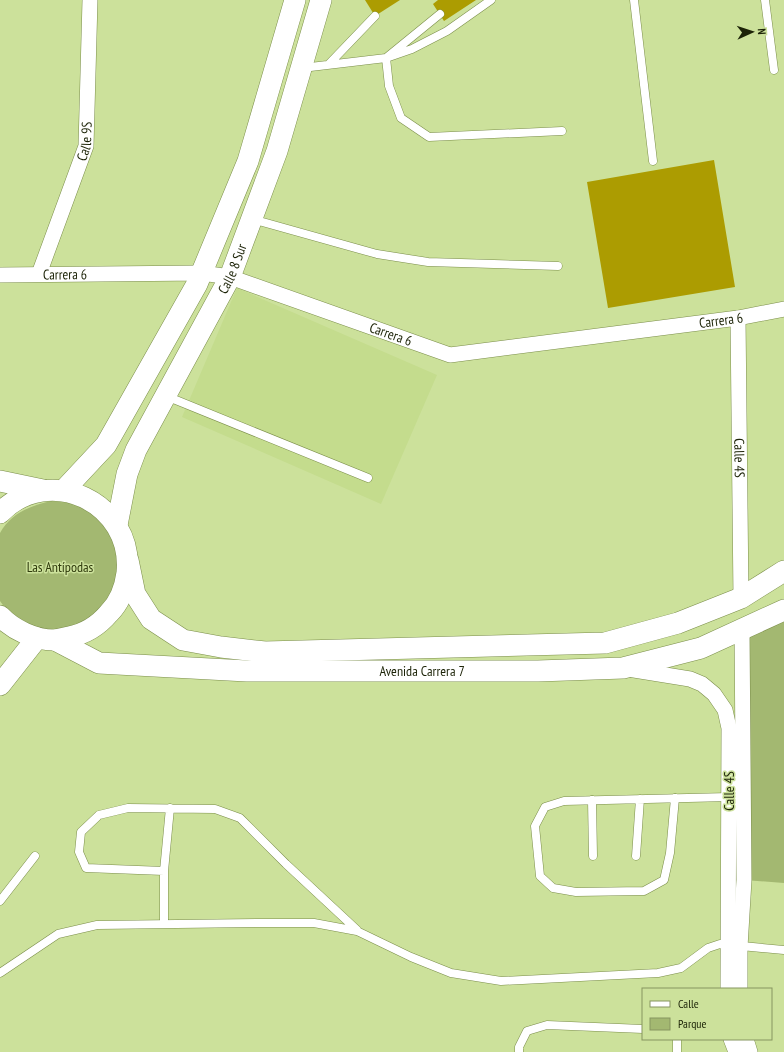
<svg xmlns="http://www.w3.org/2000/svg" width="784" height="1052" font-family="'PT Sans Narrow',sans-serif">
<rect width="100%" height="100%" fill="#cce19b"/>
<path fill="#c4dc8d" d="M237 288 437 375 381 504 182 417Z"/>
<path fill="#a3b871" d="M51 501 70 503 87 510 102 521 113 536 120 572 107 607 77 628 40 631 8 612 0 601V533C11 513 30 506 51 501Z
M784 610V883L744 880 742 629Z"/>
<path fill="#ac9c01" d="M365 0H400L375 16Z
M438 0H476L444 21 433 4Z
M714 160 735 287 608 308 587 182Z"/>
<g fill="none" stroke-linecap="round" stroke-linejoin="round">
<g stroke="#7b8e4a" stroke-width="9">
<path id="lane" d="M634 0 653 161
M765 0 774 70
M440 14 386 58 389 86 401 118 429 137 562 131
M329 64 375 16
M302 68 386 58 412 49 447 31 491 0
M252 219 377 254 428 262 558 266
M166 396 368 478
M675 798 670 853 664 880 644 891 576 892 553 888 540 876 535 826 545 807 564 801 729 797
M592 800 593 856
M636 856 640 799
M164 871 170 808
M0 901 35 856
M164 924V871L86 868 79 852 81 832 99 815 128 808 215 809 240 818 286 864 357 930
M0 973 58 934 97 925 257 923H314L357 931 411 957 451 973 501 981 658 973 681 968 708 948 720 944 784 950
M677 1039V1052
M519 1052V1047L527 1031 547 1025 643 1029"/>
</g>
<g stroke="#7b8e4a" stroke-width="16">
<g id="street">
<path id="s1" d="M39 274 86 146 90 0"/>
<path id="s2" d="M0 275 202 273 230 277 450 355 738 318 784 309"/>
<path id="s3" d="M738 318 741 598"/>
<path d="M628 669 690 679 702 684 714 694 725 710 729 728 728 989"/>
<path d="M740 989V947L744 880 742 629"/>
<path d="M731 1039 736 1052"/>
<path d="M746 1039 750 1052"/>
</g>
</g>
<g stroke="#7b8e4a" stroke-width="22">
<g id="secondary">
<path d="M0 481 43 490"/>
<path d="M64 490 106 445 197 284 248 161 295 0"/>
<path d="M0 513C49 462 134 503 127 573 125 588 120 602 109 613 98 626 85 634 69 637 64 638 59 640 54 640 35 640 13 630 0 616"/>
<path id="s4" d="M117 525 127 474 136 450 230 277 277 151 321 0"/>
<path d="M128 560 135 594 151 619 183 640 221 647 265 652 605 643 678 623 741 598 784 571"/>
<path id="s5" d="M55 640 99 663 247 671H538L623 668 701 648 784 610"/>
<path d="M0 685 37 638"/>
</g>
</g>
<use href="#lane" stroke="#fff" stroke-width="8"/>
<use href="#street" stroke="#fff" stroke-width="15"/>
<use href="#secondary" stroke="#fff" stroke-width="21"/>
</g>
<g text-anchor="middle" stroke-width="3" stroke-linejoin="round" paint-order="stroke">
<g font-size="14" fill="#1c2307" stroke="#cce19b">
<text dy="5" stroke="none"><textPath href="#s1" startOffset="141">Calle 9S</textPath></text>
<text dy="5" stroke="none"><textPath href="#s4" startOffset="283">Calle 8 Sur</textPath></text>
<text dy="5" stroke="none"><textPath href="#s2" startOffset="65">Carrera 6</textPath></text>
<text dy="5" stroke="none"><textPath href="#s2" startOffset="737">Carrera 6</textPath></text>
<text dy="5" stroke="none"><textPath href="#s2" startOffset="401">Carrera 6</textPath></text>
<text dy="5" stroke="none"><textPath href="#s3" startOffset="140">Calle 4S</textPath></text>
<text dy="5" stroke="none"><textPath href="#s5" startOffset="373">Avenida Carrera 7</textPath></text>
<text transform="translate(729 791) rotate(-90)" y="5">Calle 4S</text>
</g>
<g font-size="14" fill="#303b0d" stroke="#cce19b">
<text x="60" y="572">Las Antípodas</text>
</g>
</g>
<rect x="642" y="988" width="130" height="52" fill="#cce19b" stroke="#869560"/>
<rect x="650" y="1001" width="20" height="6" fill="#ffffff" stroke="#869560"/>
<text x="678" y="1008" font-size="12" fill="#1c2307">Calle</text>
<rect x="650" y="1018" width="20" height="12" fill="#a3b871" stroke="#869560"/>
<text x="678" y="1028" font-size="12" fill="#1c2307">Parque</text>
<g transform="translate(752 32) rotate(87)" stroke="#cce19b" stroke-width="3" paint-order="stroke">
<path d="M0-3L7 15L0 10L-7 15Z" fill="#1c2307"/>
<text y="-6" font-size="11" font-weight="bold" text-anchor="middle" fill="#1c2307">N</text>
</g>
</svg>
